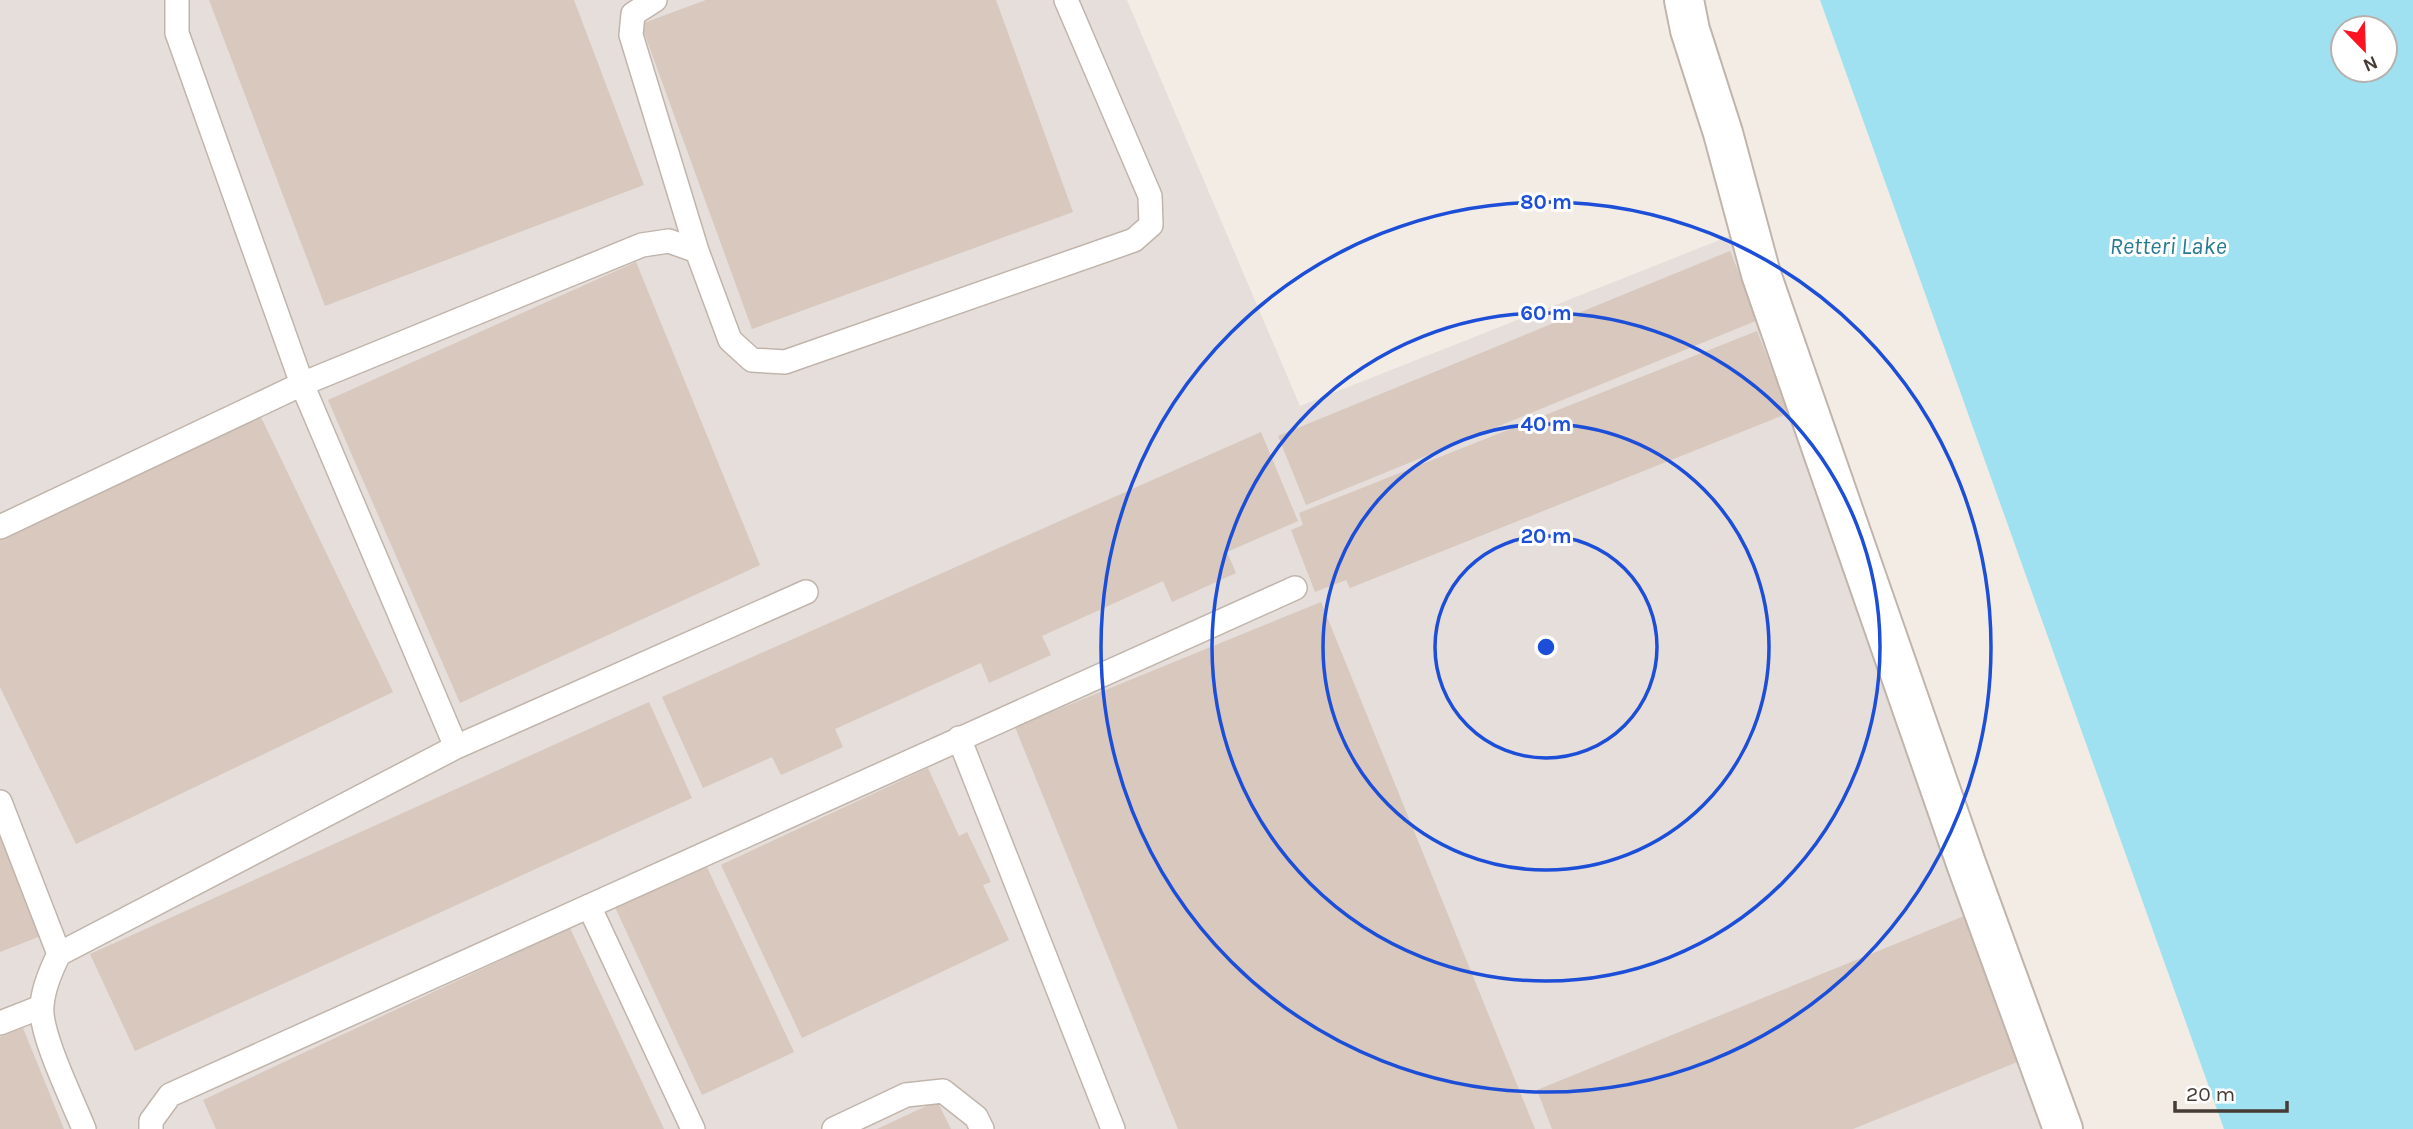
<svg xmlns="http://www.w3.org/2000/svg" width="2413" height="1129" font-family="Karla,sans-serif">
<rect width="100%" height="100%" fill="#f3ece5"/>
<path fill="#e5deda" d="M0 0H1127L1300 406 1745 230 2076 1129H0Z"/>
<path fill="#a0e1f1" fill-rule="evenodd" d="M1820 0H2413V1129H2224ZM2343 28H2385V70H2343Z"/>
<path fill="#d8c8be" d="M209 0H574L644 185 325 306Z
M706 0H996L1073 212 752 329 641 24Z
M1730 251 1758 320 1306 505 1278 436Z
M636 262 760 565 460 703 328 400Z
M1757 331 1789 413 1350 588 1346 580 1315 592 1291 530 1303 525 1299 513Z
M259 413 393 692 76 844 0 687V537Z
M1261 432 1298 521 1227 552 1236 573 1172 602 1163 581 1042 636 1051 655 989 683 981 663 835 729 843 747 781 775 772 757 703 788 662 697Z
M1321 602 1535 1129H1178L1015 727Z
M649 702 692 798 135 1051 90 954Z
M928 768 959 836 967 832 991 882 983 885 1009 940 802 1038 721 865Z
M0 823 46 934 0 952Z
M705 863 794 1052 702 1095 614 905Z
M1969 914 2027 1058 1853 1129H1552L1537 1090Z
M570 928 664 1129H216L203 1100Z
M23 1028 64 1129H0V1037Z
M937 1101 951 1129H877Z"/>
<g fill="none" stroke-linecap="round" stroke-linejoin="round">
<g stroke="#c1b5ab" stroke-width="26">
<path id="lane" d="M177 0V33L302 384 456 747
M655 0 633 14 631 35 697 251 730 340 752 360 785 362 1134 240 1151 225 1150 196 1066 0
M0 527 302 384 642 245 669 241 697 251
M959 738 1113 1129
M0 802 59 954
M589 906 693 1129
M0 1023 41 1007
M84 1129C73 1101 39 1033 42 1006 43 988 51 970 59 954L456 747 806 592
M151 1129V1121L170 1095 1295 588
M834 1129 906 1095 943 1091 976 1117 982 1129"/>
</g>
<g stroke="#c1b5ab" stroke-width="42">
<path id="street" d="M1684 0 1690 30 1723 133 1761 274 1967 866 2063 1129"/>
</g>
<use href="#lane" stroke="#fff" stroke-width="23"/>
<use href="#street" stroke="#fff" stroke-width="38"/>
</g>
<g fill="none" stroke="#1d4ed8" stroke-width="3.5">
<circle cx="1546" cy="647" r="111"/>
<circle cx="1546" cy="647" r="223"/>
<circle cx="1546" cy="647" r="334"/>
<circle cx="1546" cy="647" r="445"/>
</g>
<g text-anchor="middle" stroke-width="6" stroke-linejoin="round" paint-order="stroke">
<g font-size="24" font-style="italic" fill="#277b93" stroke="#fff">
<text x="2168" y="254">Retteri Lake</text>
</g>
</g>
<circle cx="1546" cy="647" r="10" fill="#1d4ed8" stroke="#fff" stroke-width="3.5"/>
<g font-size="21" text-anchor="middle" font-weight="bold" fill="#1d4ed8" stroke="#fff" stroke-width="6" stroke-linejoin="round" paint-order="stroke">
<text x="1546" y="209">80 m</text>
<text x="1546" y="320">60 m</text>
<text x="1546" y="431">40 m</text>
<text x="1546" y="543">20 m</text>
</g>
<g transform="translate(2364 49) rotate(157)"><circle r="33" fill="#ffffff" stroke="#b5b1ae" stroke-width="2"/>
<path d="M0-5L12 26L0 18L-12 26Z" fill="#fd1321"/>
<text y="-10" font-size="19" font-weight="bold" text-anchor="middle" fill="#463b35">N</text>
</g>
<path d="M2175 1101v10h112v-10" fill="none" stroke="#463b35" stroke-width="3.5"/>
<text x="2186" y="1101" font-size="21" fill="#463b35" stroke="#ffffff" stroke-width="5" paint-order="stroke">20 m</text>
</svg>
